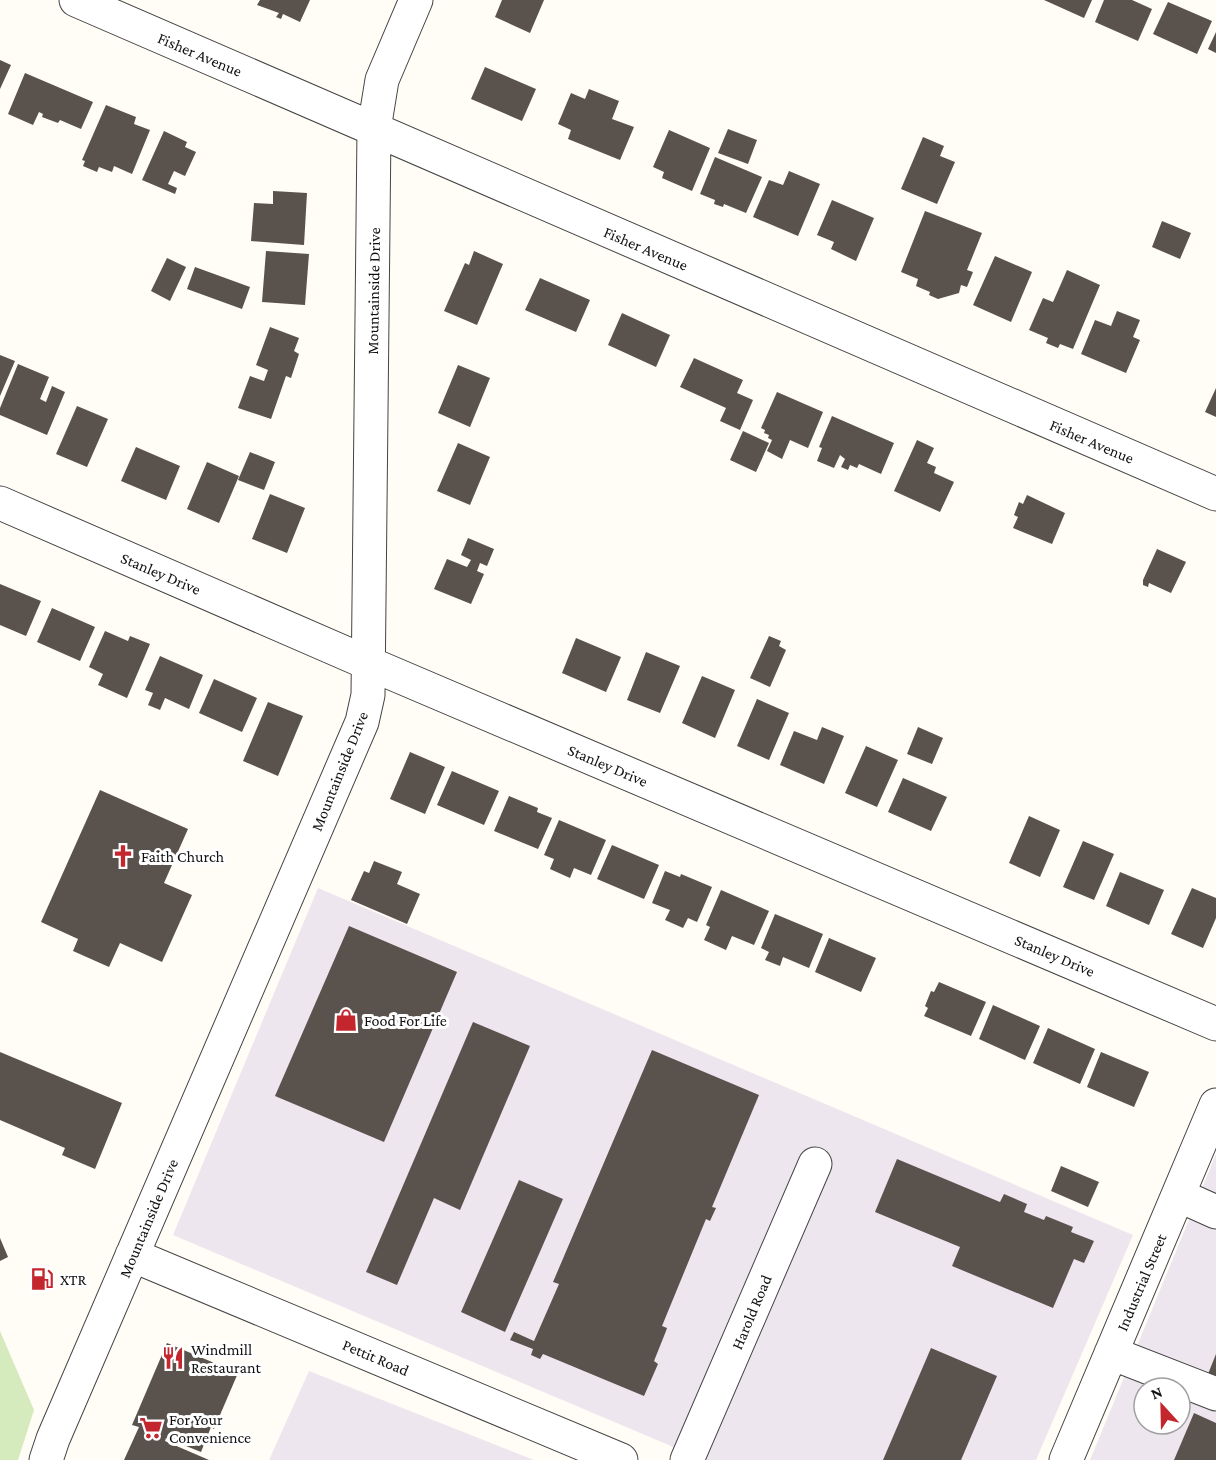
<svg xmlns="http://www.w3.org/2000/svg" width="1216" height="1460" font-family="'Crimson Pro',serif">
<rect width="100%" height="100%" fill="#fffdf5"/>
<path fill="#eee6ef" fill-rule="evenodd" d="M318 888 1133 1235 1036 1460H704L173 1235Z
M1216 1154V1460H1090ZM1144 1388H1180V1424H1144Z
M309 1371 534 1460H269Z"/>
<path fill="#d5ebbd" d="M0 1331 34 1410 18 1460H0Z"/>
<path fill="#5a524d" d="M260 0H310L300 22 283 14 281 19 276 17 279 13 257 5Z
M502 0H544L530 33 495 17Z
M1044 0H1092L1084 18Z
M1104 0H1132L1152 9 1138 41 1095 22Z
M1168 2 1212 21 1197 54 1153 34Z
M1216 32V53L1208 49Z
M0 60 11 65 0 89Z
M485 67 536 89 522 121 471 99Z
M25 73 93 102 81 129 60 120 58 123 42 117 43 114 39 112 33 125 8 114Z
M589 89 619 101 612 119 634 127 620 160 568 139 571 130 558 124 571 93 585 99Z
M106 105 136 117 134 124 150 130 132 174 114 166 112 172 99 167 97 172 83 166 85 161 82 160Z
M728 129 757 140 748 164 718 153Z
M669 130 710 148 692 191 662 178 664 172 653 167Z
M164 131 187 142 185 147 196 152 185 176 174 171 168 184 177 188 175 194 142 180Z
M923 137 944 146 940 156 955 162 937 204 901 189Z
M715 157 762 177 746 213 724 204 723 207 714 204 715 200 700 194Z
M789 171 820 184 798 236 753 217 769 180 783 185Z
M273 191 307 193 304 245 251 241 254 203 273 204Z
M832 200 874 218 856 261 831 249 834 242 817 235Z
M925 211 982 233 967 270 973 272 967 287 961 285 959 293 938 299 929 295 930 292 916 286 918 279 901 272Z
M1162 221 1191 233 1180 259 1152 247Z
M266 251 309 254 305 305 262 302Z
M474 251 503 264 477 325 444 311 465 263 469 265Z
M995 256 1032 272 1011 322 973 305Z
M167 258 186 267 170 301 151 291Z
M195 267 250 287 242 309 187 289Z
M1067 270 1100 285 1073 349 1060 344 1058 348 1046 343 1048 338 1029 330 1043 298 1053 302Z
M540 278 590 300 576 332 525 310Z
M1117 311 1140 320 1133 337 1140 340 1126 373 1081 354 1095 320 1111 326Z
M622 313 670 335 656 367 608 345Z
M270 327 299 338 294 351 299 354 291 378 286 376 271 419 238 408 250 376 264 381 268 370 256 365Z
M0 355 15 361 0 396Z
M694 358 743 380 737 393 753 400 740 430 720 421 726 408 680 387Z
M18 364 49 377 40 399 46 402 52 386 65 392 47 435 0 415V408Z
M458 365 490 378 470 427 438 413Z
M1216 388V417L1205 412Z
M777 392 823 412 808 448 790 440 782 459 767 451 772 440 768 438 769 435 764 433 765 430 761 428Z
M77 406 108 419 87 467 56 454Z
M832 416 894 443 881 474 859 464 857 468 850 465 848 470 841 467 845 459 840 455 834 468 817 461 822 448 819 447Z
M743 431 769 443 756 472 730 460Z
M917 440 934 448 927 463 936 467 934 473 954 482 940 512 894 491Z
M458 443 490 457 470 505 437 491Z
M136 447 180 466 166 500 121 481Z
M250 452 275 462 264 490 238 480Z
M207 462 239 476 219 523 187 509Z
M270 494 305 508 287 553 252 539Z
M1027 495 1065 513 1052 544 1013 528 1018 517 1014 515 1019 502 1023 504Z
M468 538 494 549 487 566 480 563 477 571 484 574 471 604 434 589 447 559 467 567 471 560 461 555Z
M1157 549 1186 562 1171 593 1149 583 1148 587 1143 585V580Z
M0 584 41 601 26 636 0 625Z
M52 608 95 627 80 661 37 642Z
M105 631 128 641 130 636 150 644 127 698 98 685 103 674 89 667Z
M769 636 781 641 779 646 786 650 770 687 750 678Z
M576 638 621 657 606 692 562 673Z
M646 652 680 666 660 713 627 700Z
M160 656 203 675 189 709 165 698 160 710 148 705 153 693 145 690Z
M702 676 735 690 715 738 682 723Z
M214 679 257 698 242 732 199 713Z
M757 699 789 713 769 760 737 746Z
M268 702 303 716 278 776 243 761Z
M822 727 844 736 824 784 780 765 794 731 817 740Z
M918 727 943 738 932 764 907 754Z
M866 746 898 760 877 807 845 793Z
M410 752 445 767 425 814 390 799Z
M452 771 499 791 484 825 437 805Z
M903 778 947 797 931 831 888 812Z
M100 790 188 829 164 883 192 895 162 962 120 943 109 967 73 951 78 939 41 922Z
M509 796 538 808 537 812 552 818 538 849 494 831Z
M1029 816 1060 830 1040 877 1009 863Z
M559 820 606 840 591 875 574 868 570 878 550 869 554 859 544 855Z
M1083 841 1114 854 1094 900 1063 887Z
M612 845 659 865 644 899 597 879Z
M374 861 402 872 397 884 420 894 407 924 351 900 364 871 369 873Z
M665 871 680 877 681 874 712 887 697 922 688 918 683 928 665 920 670 910 652 903Z
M1120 872 1164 890 1149 925 1106 906Z
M1192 888 1216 898V918L1203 948 1171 934Z
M721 890 769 911 754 945 732 936 726 950 704 940 710 927 706 925Z
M775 914 823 934 809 968 783 957 780 966 765 960 769 952 761 948Z
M349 926 457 972 384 1142 275 1096Z
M829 938 876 958 861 992 815 972Z
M939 982 986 1002 971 1036 924 1016 928 1008 925 1006 931 991 934 992Z
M993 1005 1040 1026 1025 1060 979 1039Z
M473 1022 530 1046 460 1210 434 1198 397 1285 366 1272Z
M1048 1028 1095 1049 1080 1084 1033 1063Z
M652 1050 759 1095 712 1207 716 1208 710 1221 706 1219 662 1326 667 1328 666 1331 654 1361 658 1364 644 1396 543 1354 540 1359 531 1355 533 1349 510 1340 514 1332 534 1341 559 1284 553 1282Z
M0 1052 122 1103 95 1169 62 1155 65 1148 0 1120Z
M1101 1052 1149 1072 1134 1107 1087 1087Z
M897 1159 1000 1202 1004 1194 1027 1204 1024 1212 1044 1220 1046 1216 1073 1227 1071 1232 1094 1241 1084 1263 1074 1259 1053 1308 952 1266 960 1247 875 1212Z
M1061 1166 1099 1182 1088 1207 1051 1191Z
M519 1180 563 1199 505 1332 461 1312Z
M0 1238 8 1257 0 1261Z
M167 1343 238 1373 214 1429 211 1427 201 1452 166 1438 165 1441 209 1460H124L139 1427 132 1425Z
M931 1348 997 1376 961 1460H883Z
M1216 1354V1377L1208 1374Z
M1194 1413 1216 1423V1460H1174Z"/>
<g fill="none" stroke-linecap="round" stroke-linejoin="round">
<g stroke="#444" stroke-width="35">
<path id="minor" d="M76 0 1216 494
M0 503 368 663 1216 1024
M1178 1195 1216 1212
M132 1255 621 1460
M1111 1353 1216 1394
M46 1460 53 1439 362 722 368 695 374 129 382 80 416 0
M687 1460 815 1164
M1066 1460 1216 1105"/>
</g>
<use href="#minor" stroke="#fff" stroke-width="33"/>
</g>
<defs>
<g id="church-bare" transform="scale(1.8)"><path d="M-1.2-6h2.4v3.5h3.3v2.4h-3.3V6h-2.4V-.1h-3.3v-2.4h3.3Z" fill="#c4262e" stroke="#fff" stroke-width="2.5" paint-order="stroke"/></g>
<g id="shop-bare" transform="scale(1.8)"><path d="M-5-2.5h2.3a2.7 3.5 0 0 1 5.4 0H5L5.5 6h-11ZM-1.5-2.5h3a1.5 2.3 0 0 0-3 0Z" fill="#c4262e" stroke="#fff" stroke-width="2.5" paint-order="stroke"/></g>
<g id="fuel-bare" transform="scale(1.8)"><path d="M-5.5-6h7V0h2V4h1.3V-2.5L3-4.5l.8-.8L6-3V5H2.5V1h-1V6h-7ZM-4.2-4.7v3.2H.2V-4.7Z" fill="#c4262e" stroke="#fff" stroke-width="2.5" paint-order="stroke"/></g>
<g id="restaurant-bare" transform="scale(1.8)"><path d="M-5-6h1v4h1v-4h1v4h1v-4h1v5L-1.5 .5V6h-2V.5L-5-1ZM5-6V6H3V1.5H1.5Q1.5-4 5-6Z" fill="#c4262e" stroke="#fff" stroke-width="2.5" paint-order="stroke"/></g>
<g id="supermarket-bare" transform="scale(1.8)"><path d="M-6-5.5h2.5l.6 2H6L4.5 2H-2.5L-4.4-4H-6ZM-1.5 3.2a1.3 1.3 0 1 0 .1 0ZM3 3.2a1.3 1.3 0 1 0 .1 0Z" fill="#c4262e" stroke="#fff" stroke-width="2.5" paint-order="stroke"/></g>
</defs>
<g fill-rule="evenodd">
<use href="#church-bare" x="123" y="856"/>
<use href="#shop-bare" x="346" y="1020"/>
<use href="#fuel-bare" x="42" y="1279"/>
<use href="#restaurant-bare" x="173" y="1358"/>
<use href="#supermarket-bare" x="151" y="1428"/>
</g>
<g text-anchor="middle" stroke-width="6" stroke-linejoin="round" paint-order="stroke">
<g font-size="16" fill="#111" stroke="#fff">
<text transform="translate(200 54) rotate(23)" y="6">Fisher Avenue</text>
<text transform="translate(646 248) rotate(23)" y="6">Fisher Avenue</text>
<text transform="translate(373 291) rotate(-89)" y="6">Mountainside Drive</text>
<text transform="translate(1092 441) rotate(23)" y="6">Fisher Avenue</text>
<text transform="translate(161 573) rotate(23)" y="6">Stanley Drive</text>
<text transform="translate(608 765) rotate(23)" y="6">Stanley Drive</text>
<text transform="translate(339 771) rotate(-68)" y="6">Mountainside Drive</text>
<text transform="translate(1055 955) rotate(23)" y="6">Stanley Drive</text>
<text transform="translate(148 1218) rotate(-67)" y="6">Mountainside Drive</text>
<text transform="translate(1141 1282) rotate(-67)" y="6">Industrial Street</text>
<text transform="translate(751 1312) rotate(-67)" y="6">Harold Road</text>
<text transform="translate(376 1357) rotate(23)" y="6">Pettit Road</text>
</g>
<g font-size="16" fill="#111" stroke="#fff" text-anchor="start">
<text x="141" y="862">Faith Church</text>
<text x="364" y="1026">Food For Life</text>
<text x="60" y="1285">XTR</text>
<text x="191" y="1355">Windmill<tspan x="191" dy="18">Restaurant</tspan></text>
<text x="169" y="1425">For Your<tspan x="169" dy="18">Convenience</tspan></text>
</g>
</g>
<g transform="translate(1162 1406) rotate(338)"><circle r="28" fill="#ffffff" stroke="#a0a0a0" stroke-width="1.5"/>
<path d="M0-4.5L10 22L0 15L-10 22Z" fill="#c4262e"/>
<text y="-9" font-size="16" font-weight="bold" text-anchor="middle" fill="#111111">N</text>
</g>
</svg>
